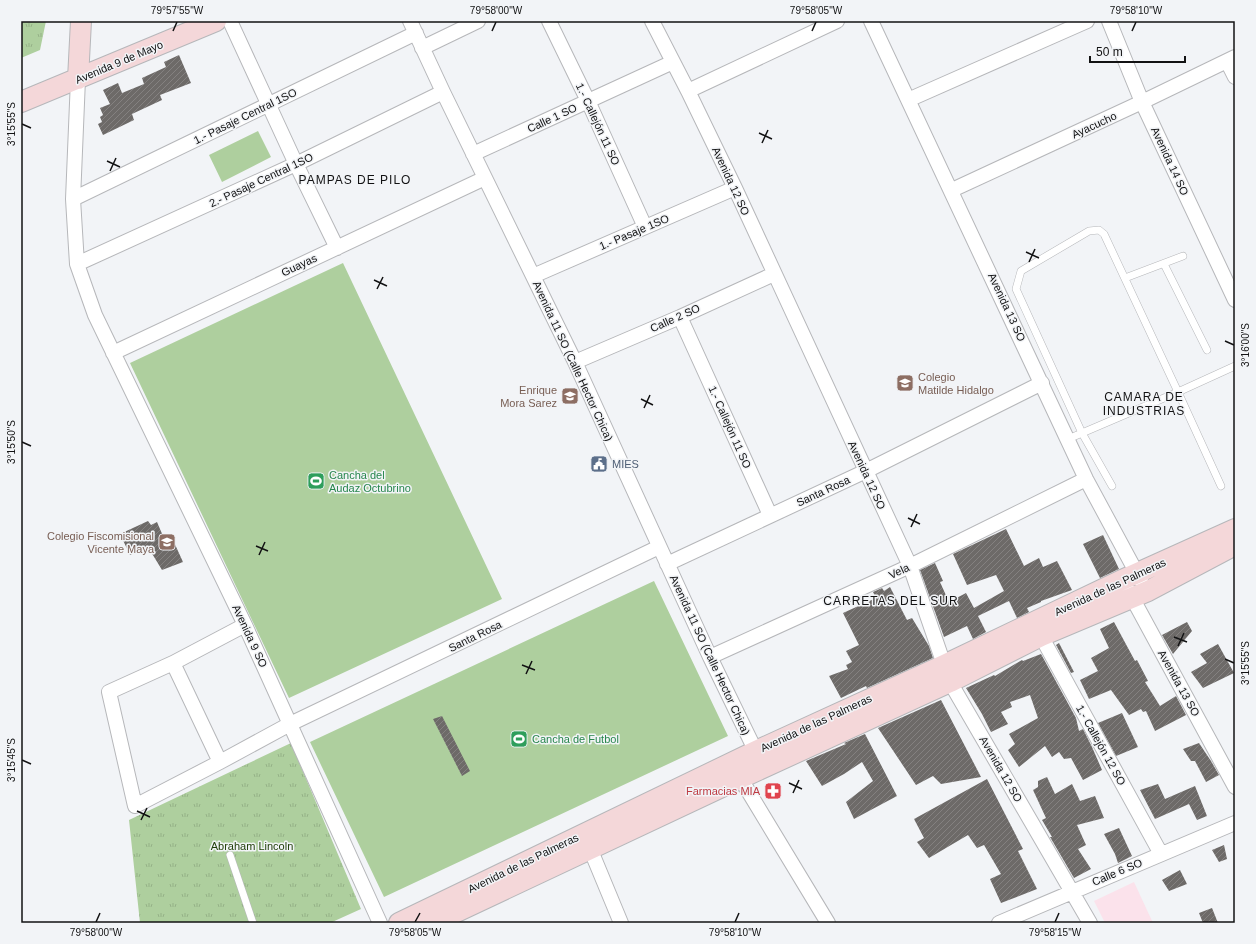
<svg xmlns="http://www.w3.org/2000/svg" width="1256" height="944" font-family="Arial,sans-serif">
<defs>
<pattern id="grass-tufts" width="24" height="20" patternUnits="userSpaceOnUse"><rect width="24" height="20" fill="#aecf9e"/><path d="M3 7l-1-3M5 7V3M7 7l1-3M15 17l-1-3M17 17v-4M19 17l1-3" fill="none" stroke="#95b187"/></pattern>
<pattern id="building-hatch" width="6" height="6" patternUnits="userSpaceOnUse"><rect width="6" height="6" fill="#6d6a68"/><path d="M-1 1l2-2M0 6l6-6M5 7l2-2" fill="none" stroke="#848180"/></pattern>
</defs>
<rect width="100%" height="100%" fill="#f2f4f7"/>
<path fill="#fbe2eb" d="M1134 882 1153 923H1105L1094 901Z"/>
<path fill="url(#grass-tufts)" d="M21 21H46L40 50 21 58Z
M291 743 361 909 330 923H140L129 820Z"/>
<path fill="#aecf9e" d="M258 131 271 157 222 182 209 155Z
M343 263 502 599 289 698 130 363Z
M654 581 728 736 384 897 310 742Z"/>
<path fill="url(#building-hatch)" d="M179 55 191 83 160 95 162 100 132 114 134 120 103 135 98 124 102 122 100 117 103 115 100 108 110 104 103 90 118 83 122 93 144 84 142 78 166 67 164 62Z
M148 521 151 525 157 522 166 543 173 540 183 562 162 570 148 547 130 555 120 534Z
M1006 529 1024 566 1039 558 1043 567 1057 561 1072 590 1041 601V602L1027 608 1029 612 1017 618 1009 601 978 616 986 632 973 639 967 626 944 637 920 570 935 563 943 581 940 582 949 602 966 593 974 608 1004 591 996 575 967 585 953 554Z
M1103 535 1119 569 1100 578 1083 544Z
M890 587 907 620 912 618 929 646 933 658 867 688 866 686 841 698 829 676 848 669 846 665 852 662 846 651 859 645 843 613 876 598 873 592 882 588 884 591Z
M1114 622 1135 661 1137 660 1148 681 1145 682 1160 706 1176 696 1186 715 1155 731 1146 711 1143 712 1141 709 1129 715 1111 690 1089 699 1080 680 1098 671 1091 658 1109 648 1100 629Z
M1187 622 1192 631 1173 654 1162 635Z
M1059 643 1074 672 1071 673 1056 645Z
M1218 644 1234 673 1203 688 1191 672 1207 663 1200 654Z
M1041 654 1076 718 1079 731 1083 729 1092 747 1102 770 1083 780 1071 758 1064 759 1059 752 1052 757 1045 746 1019 767 1008 750 1015 744 1009 734 1038 718 1030 695 1010 702 1012 707 1001 712 1008 724 991 732 982 714 966 688 994 675 995 676 1022 660 1023 661Z
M941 700 981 777 941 784 933 776 916 785 878 728Z
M1122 713 1138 747 1116 756 1098 723Z
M442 716 470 771 462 776 433 719Z
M865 734 897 796 854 819 846 802 873 781 862 762 844 774 822 786 806 761 846 744 844 743Z
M1199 743 1211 761 1219 775 1206 782 1195 761H1191L1183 749Z
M1047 777 1055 794 1072 784 1080 801 1095 796 1104 818 1077 825 1086 845 1078 849 1091 869 1074 878 1050 837H1052L1042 820 1046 818 1033 790 1038 787V781Z
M987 779 1023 849 1018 851 1037 889 1001 903 990 879 1001 874 984 845 977 848 968 835 929 858 917 842 924 838 914 819Z
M1158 784 1165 799 1195 786 1207 816 1197 820 1189 804 1155 819 1140 790Z
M1119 828 1132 856 1118 863 1115 854 1104 834Z
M1224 845 1227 859 1219 862 1212 850Z
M1180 870 1187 884 1169 891 1162 880Z
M1212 908 1218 923H1203L1199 913Z"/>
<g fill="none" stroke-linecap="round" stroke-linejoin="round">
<g stroke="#b6b7ba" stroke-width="8">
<path id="lane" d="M1164 264 1207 350
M1125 278 1183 256
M1068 439 1178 392 1221 486
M1112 486 1082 433 1016 289 1021 271 1089 231 1099 230 1104 234 1178 392 1235 366
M230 855 253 923"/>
</g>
<g stroke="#b6b7ba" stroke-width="16">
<path id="street" d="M230 21 296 164 337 248
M410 21 443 92 575 362 710 657 759 758
M549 21 588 101 645 227
M652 21 688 91 735 188 910 566 950 682 1090 923
M871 21 1086 479 1141 581
M1109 21 1142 102 1235 300
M422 48 478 21
M1227 61 1235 77
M78 79 73 199 77 264 95 315 245 625 380 923
M688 91 837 21
M908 100 1087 21
M473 154 673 62
M952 190 1142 102 1235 57
M73 199 416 33
M77 264 296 164 443 92
M533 276 735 188
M680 317 770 515
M113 353 485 178
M575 362 680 317 774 274
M667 564 866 471 1042 383
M1128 590 1235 787
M245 625 173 663 109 692 135 806 220 762 290 724 659 547
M1041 636 1161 854
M710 657 910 566 1086 479
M173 663 220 762
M736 771 828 923
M587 841 621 923
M999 923 1235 823"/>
</g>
<g stroke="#b6b7ba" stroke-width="22">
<path id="secondary" d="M78 79 81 21
M21 102 216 21
M399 923 756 751 944 665 1122 580 1235 529
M433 923 741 778 950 682 1041 636 1148 591 1235 545"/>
</g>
<use href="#lane" stroke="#fff" stroke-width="7"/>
<use href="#street" stroke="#fff" stroke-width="14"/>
<use href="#secondary" stroke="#f4d7d9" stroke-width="20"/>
</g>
<path fill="none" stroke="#121213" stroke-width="1.5" d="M173 31 177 22M492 31 496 22M812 31 816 22M1132 31 1136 22M22 124 31 128M759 133 772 139M762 143 768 130M107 161 120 167M110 171 116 158M1026 252 1039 258M1029 262 1035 249M374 280 387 286M377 289 383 277M1225 341 1234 345M641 399 653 405M644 408 650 395M22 442 31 446M908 518 920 524M911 527 917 514M256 546 268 551M259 555 265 542M1174 637 1187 642M1178 646 1184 633M1225 659 1234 663M522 665 535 670M526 674 532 661M22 760 31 764M789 783 802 789M793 793 799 780M137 811 150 817M141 820 147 808M96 922 100 913M415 922 420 913M735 922 739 913M1055 922 1059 913"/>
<defs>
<g id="school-square" transform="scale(0.9)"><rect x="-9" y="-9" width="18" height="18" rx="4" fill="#8d6e63" stroke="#f2f4f7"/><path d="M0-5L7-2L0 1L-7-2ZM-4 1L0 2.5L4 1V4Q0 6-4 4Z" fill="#fff"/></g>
<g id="civic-square" transform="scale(0.9)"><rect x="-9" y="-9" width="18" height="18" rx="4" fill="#5c6f8a" stroke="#f2f4f7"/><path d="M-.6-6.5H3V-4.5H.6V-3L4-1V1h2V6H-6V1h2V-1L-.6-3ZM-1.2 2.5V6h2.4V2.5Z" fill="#fff"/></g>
<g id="stadium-square" transform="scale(0.9)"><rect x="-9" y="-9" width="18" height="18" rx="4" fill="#2e9e5b" stroke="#f2f4f7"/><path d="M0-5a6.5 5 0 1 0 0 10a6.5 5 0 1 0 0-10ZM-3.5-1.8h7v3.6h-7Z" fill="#fff"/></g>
<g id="pharmacy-square" transform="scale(0.9)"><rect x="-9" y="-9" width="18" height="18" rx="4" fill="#e0444e" stroke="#f2f4f7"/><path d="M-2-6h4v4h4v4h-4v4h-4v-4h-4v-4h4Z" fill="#fff"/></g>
</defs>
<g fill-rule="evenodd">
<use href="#school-square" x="905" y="383"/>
<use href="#school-square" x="570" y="396"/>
<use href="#civic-square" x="599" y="464"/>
<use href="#stadium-square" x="316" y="481"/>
<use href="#school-square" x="167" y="542"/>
<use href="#stadium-square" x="519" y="739"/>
<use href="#pharmacy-square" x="773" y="791"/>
</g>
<g text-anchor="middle" stroke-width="3" stroke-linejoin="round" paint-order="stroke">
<g font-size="11" fill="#121213" stroke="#f2f4f7">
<text transform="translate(119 62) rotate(-23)" y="4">Avenida 9 de Mayo</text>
<text transform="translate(245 116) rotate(-26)" y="4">1.- Pasaje Central 1SO</text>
<text transform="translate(552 118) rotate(-25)" y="4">Calle 1 SO</text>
<text transform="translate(598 124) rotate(65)" y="4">1.- Callejón 11 SO</text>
<text transform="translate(1094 125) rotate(-25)" y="4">Ayacucho</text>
<text transform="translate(1170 161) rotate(65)" y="4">Avenida 14 SO</text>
<text transform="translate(261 180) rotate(-25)" y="4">2.- Pasaje Central 1SO</text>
<text transform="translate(731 181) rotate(65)" y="4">Avenida 12 SO</text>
<text transform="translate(634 232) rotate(-23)" y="4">1.- Pasaje 1SO</text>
<text transform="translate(299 265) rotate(-25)" y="4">Guayas</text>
<text transform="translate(1007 307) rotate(65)" y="4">Avenida 13 SO</text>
<text transform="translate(675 318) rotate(-24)" y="4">Calle 2 SO</text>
<text transform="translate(573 361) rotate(65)" y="4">Avenida 11 SO (Calle Hector Chica)</text>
<text transform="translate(730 427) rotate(66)" y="4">1.- Callejón 11 SO</text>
<text transform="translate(867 475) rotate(65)" y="4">Avenida 12 SO</text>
<text transform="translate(823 491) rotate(-25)" y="4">Santa Rosa</text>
<text transform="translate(899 571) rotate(-25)" y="4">Vela</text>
<text transform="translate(1110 587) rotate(-25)" y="4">Avenida de las Palmeras</text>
<text transform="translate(250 636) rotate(65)" y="4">Avenida 9 SO</text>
<text transform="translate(475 636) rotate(-26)" y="4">Santa Rosa</text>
<text transform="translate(710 655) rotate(65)" y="4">Avenida 11 SO (Calle Hector Chica)</text>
<text transform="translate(1179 683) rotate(61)" y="4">Avenida 13 SO</text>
<text transform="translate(816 723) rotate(-25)" y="4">Avenida de las Palmeras</text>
<text transform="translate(1101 745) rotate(61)" y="4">1.- Callejón 12 SO</text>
<text transform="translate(1001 769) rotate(60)" y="4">Avenida 12 SO</text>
<text transform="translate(523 863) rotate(-26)" y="4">Avenida de las Palmeras</text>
<text transform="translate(1117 872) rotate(-23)" y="4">Calle 6 SO</text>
</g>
<g font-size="11" fill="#785e54" stroke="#f2f4f7" text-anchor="end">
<text x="918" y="381" text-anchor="start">Colegio<tspan x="918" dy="13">Matilde Hidalgo</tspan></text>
<text x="557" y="394">Enrique<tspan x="557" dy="13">Mora Sarez</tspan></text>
<text x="154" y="540">Colegio Fiscomisional<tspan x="154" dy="13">Vicente Maya</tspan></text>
</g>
<g font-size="11" fill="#4e5e75" stroke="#f2f4f7" text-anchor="start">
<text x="612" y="468">MIES</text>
</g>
<g font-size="11" fill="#27864d" stroke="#f2f4f7" text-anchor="start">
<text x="329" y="479">Cancha del<tspan x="329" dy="13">Audaz Octubrino</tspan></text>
<text x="532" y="743">Cancha de Futbol</text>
</g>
<g font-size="11" fill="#be3a42" stroke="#f2f4f7" text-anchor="end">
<text x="760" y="795">Farmacias MIA</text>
</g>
<g font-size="11" fill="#203f09" stroke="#f2f4f7">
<text x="252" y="850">Abraham Lincoln</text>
</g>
<g font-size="12" letter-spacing="1" fill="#121213" stroke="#f2f4f7">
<text x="355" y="184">PAMPAS DE PILO</text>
<text x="1144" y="401">CAMARA DE<tspan x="1144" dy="14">INDUSTRIAS</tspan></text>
<text x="891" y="605">CARRETAS DEL SUR</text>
</g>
</g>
<rect width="1256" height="944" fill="none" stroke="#f2f4f7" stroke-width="44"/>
<path d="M1090 56v6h95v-6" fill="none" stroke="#121213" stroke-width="2"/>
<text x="1096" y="56" font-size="12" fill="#121213" stroke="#f2f4f7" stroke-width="3" paint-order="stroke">50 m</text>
<rect x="22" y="22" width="1212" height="900" fill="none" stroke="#121213" stroke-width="1.5"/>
<g font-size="10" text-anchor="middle" fill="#121213">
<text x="177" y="14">79°57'55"W</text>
<text x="496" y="14">79°58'00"W</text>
<text x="816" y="14">79°58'05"W</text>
<text x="1136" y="14">79°58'10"W</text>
<text transform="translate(11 124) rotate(-90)" y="4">3°15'55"S</text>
<text transform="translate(1245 345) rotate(-90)" y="4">3°16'00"S</text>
<text transform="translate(11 442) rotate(-90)" y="4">3°15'50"S</text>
<text transform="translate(1245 663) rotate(-90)" y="4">3°15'55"S</text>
<text transform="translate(11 760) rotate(-90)" y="4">3°15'45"S</text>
<text x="96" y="936">79°58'00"W</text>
<text x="415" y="936">79°58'05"W</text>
<text x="735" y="936">79°58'10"W</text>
<text x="1055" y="936">79°58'15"W</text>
</g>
</svg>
